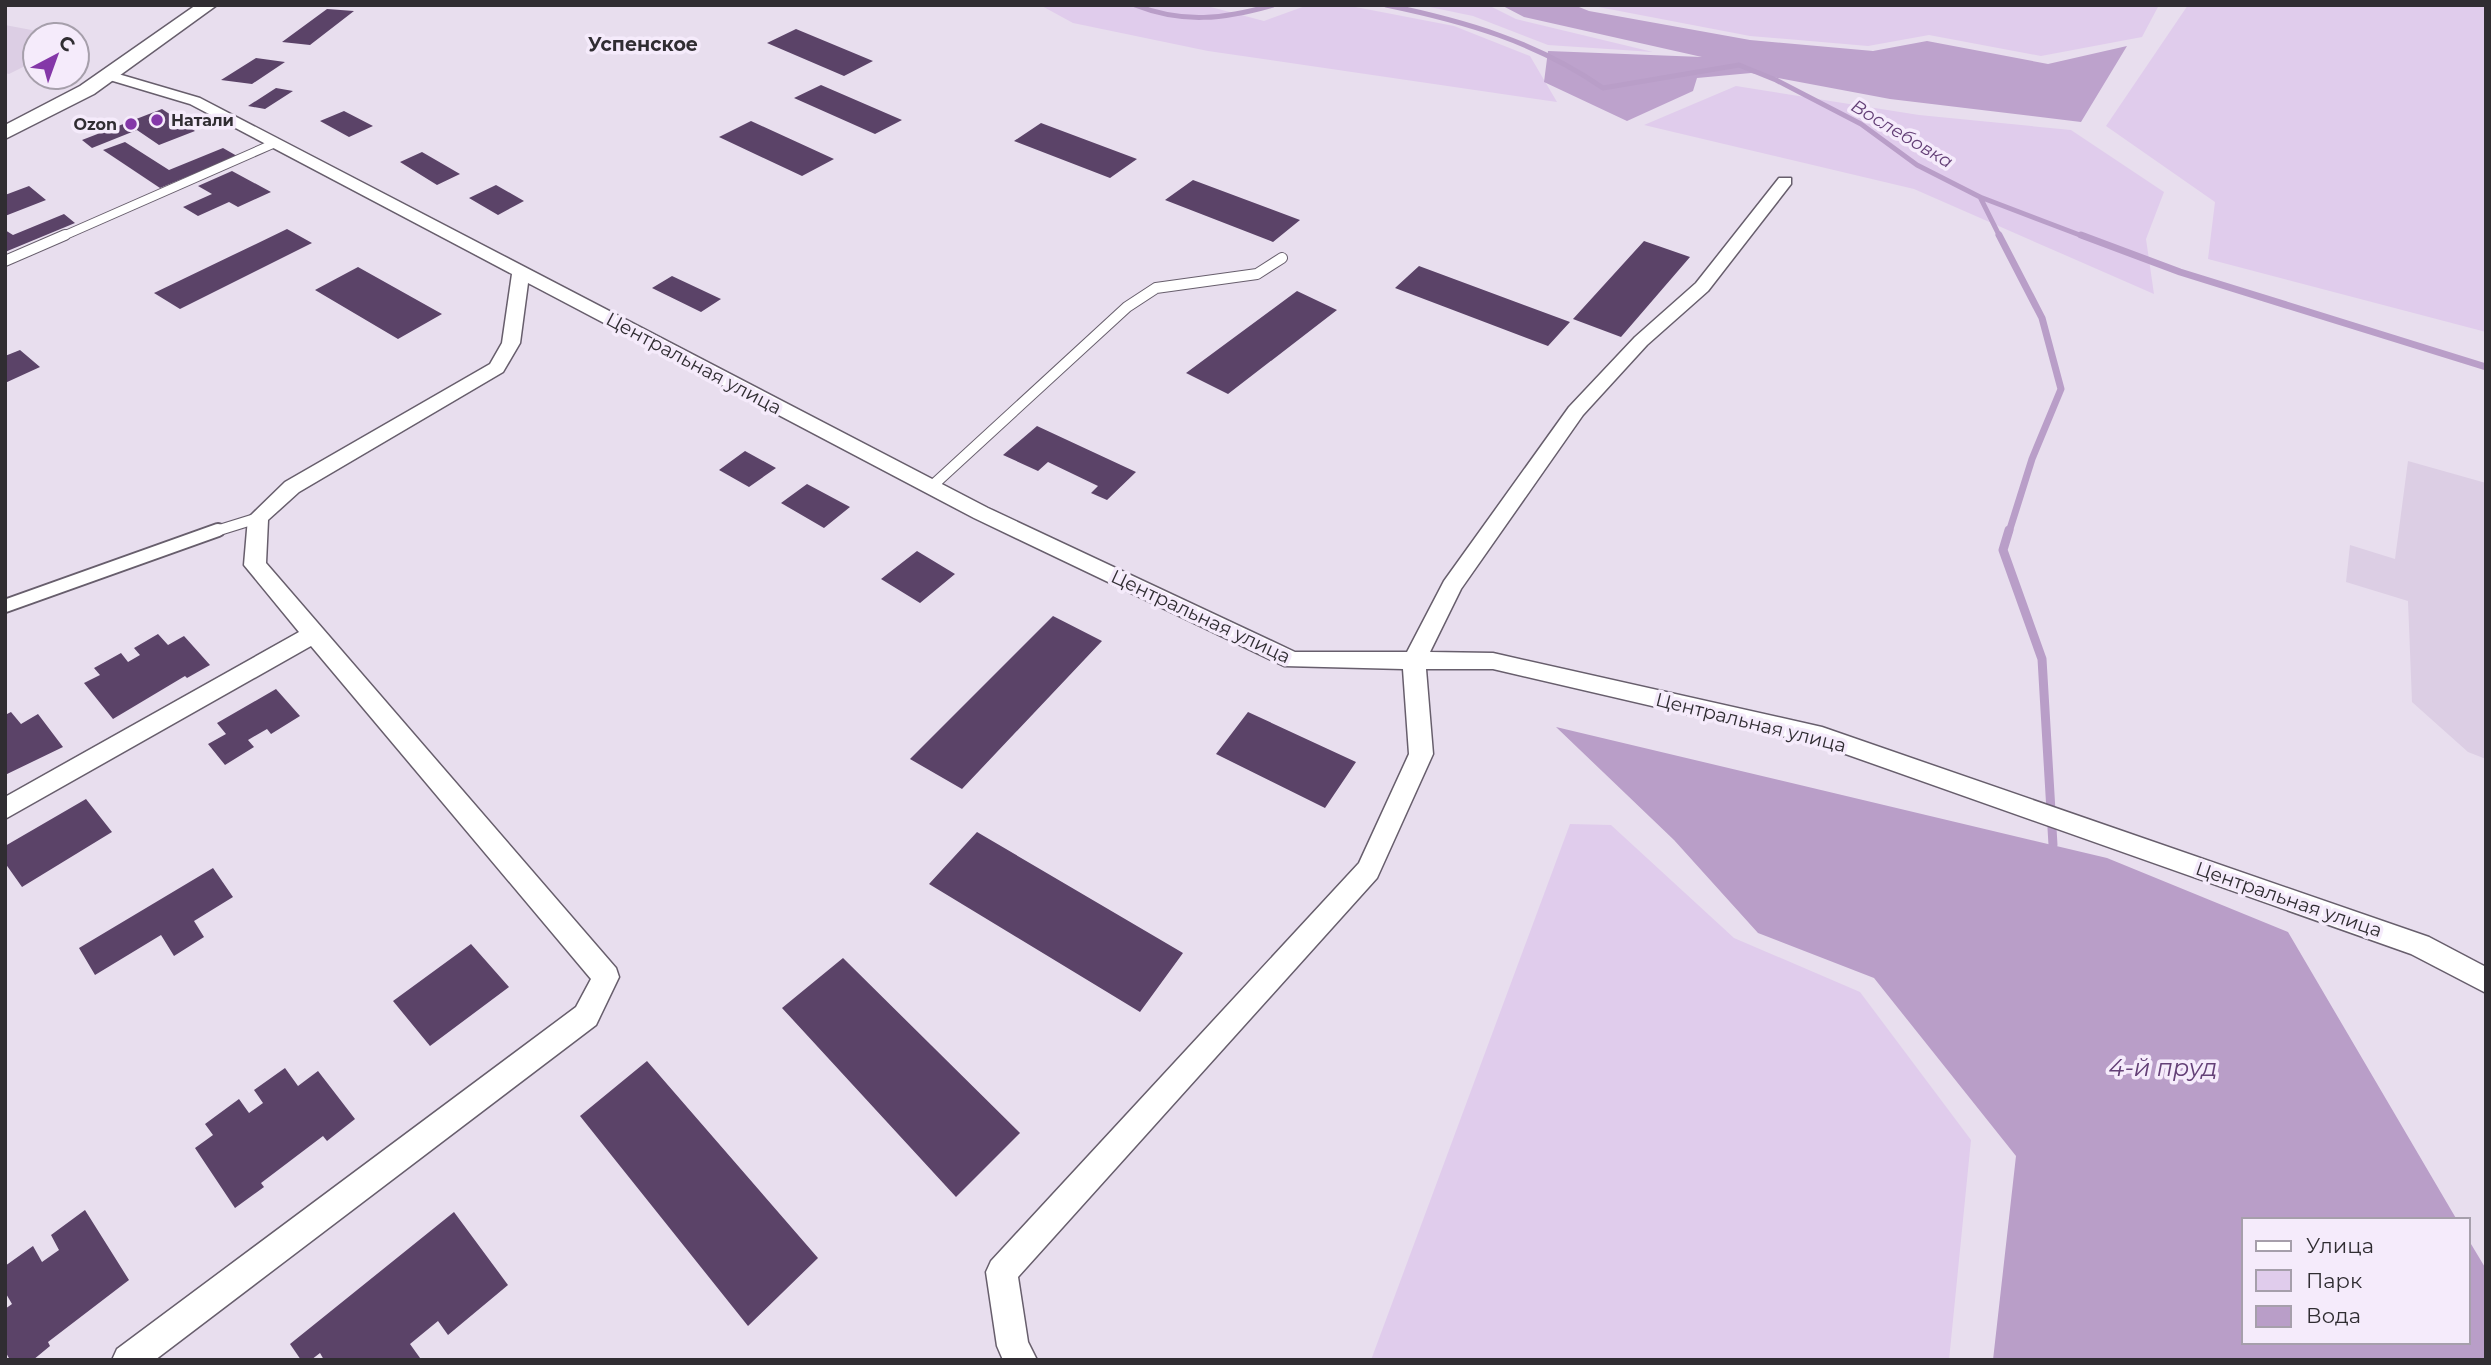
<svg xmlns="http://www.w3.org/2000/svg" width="2491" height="1365" font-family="Montserrat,sans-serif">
<rect width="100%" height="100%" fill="#e8deee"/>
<path fill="#dccee4" d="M5 25 58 35H35V61L9 74 5 73Z
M2408 461 2486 483V759L2468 752 2412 702 2408 601 2346 582 2350 545 2395 559Z"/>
<path fill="#e0ccec" d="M1040 5H1203L1264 21 1308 5H1345L1454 26 1530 56 1557 102 1208 51 1073 23Z
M1420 5H1488L1516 19 1653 52 1548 45 1473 16Z
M1588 5H2159L2142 37 2041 56 1929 35 1868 46 1750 36Z
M2188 5H2486V332L2208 259 2215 202 2106 126Z
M1736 86 1919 115 2071 130 2164 192 2146 239 2154 294 1914 189 1644 125Z
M1570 824 1611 825 1734 938 1860 992 1971 1140 1949 1360H1371Z"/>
<path fill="#bda2cc" d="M1501 5H1574L1589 11 1750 40 1873 51 1927 41 2048 64 2127 46 2081 122 1890 99 1751 73 1697 78 1693 91 1627 121 1544 82 1548 51 1702 57 1524 17Z"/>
<path fill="#b99ec8" d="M1556 727 2107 858 2288 932 2457 1220H2244V1342H2468V1239L2486 1269V1360H1993L2016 1156 1874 978 1758 933 1674 840Z"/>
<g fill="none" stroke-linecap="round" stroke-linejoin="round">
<path stroke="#b99ec8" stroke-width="5" d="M1135 5C1183 24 1224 19 1273 5
M1386 5C1464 21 1537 42 1603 88L1739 65 1776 80 1861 124 1917 165 1980 197 2085 237
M1980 197 2000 237"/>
<path stroke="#b99ec8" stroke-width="7" d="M1999 235 2042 318 2061 389 2032 459 2009 532
M2081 235 2180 272 2486 367"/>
<path stroke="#b99ec8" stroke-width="9" d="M2009 530 2003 550 2042 659 2053 845"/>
</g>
<path fill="#5b4368" d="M327 9 354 11 310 45 282 42Z
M796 29 873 61 844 76 767 43Z
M256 58 285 62 252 84 221 80Z
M821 85 902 120 875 134 794 98Z
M276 88 293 91 265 109 248 106Z
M162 109 195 131 159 145 137 130 92 148 82 140Z
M344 111 373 126 349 137 320 121Z
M751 121 834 159 802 176 719 137Z
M1041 123 1137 159 1110 178 1014 141Z
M125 142 169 170 223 148 237 156 160 188 103 150Z
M422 152 460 174 437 185 400 162Z
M232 171 271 192 238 207 229 202 198 216 183 207 212 194 198 186Z
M1193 180 1300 220 1273 242 1165 200Z
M496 185 524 201 498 215 469 198Z
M29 186 46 200 5 216V195Z
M64 214 75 223 5 252V230L13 235Z
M287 229 312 243 180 309 154 293Z
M1644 241 1690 257 1621 337 1573 319Z
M1419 266 1570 322 1548 346 1395 288Z
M358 267 442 314 398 339 315 290Z
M672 276 721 299 701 312 652 288Z
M1297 291 1337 310 1228 394 1186 373Z
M20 350 40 367 5 383V356Z
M1037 426 1136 472 1107 500 1091 493 1098 486 1048 462 1038 471 1003 455Z
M745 451 776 468 749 487 719 470Z
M807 484 850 507 824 528 781 503Z
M917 551 955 574 920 603 881 579Z
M1053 616 1102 641 962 789 910 759Z
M158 634 168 645 184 636 210 665 187 678 185 676 113 719 84 683 100 675 94 668 121 653 128 662 140 655 134 648Z
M276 689 300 716 271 734 267 729 248 740 254 747 225 765 208 744 226 734 217 723Z
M11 712 21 724 38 714 63 747 5 775V715Z
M1248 712 1356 762 1325 808 1216 754Z
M86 799 112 832 22 887 5 863V846Z
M977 832 1183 953 1140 1012 929 884Z
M213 868 233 897 194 921 204 937 174 956 161 935 95 975 79 948Z
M471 944 509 987 430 1046 393 1001Z
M843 958 1020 1133 956 1197 782 1008Z
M647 1061 818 1258 748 1326 580 1116Z
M285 1068 298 1086 318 1071 355 1119 327 1141 323 1136 261 1183 264 1187 235 1208 195 1148 213 1135 205 1124 239 1099 249 1113 263 1103 254 1090Z
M85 1210 129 1280 48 1342 50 1346 33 1360H10L5 1351V1309L12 1304 5 1292V1266L33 1246 42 1262 59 1250 51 1235Z
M454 1212 508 1285 448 1335 438 1321 410 1344 420 1358 418 1360H324L320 1353 311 1360H301L290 1344Z"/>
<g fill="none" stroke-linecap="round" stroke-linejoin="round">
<g stroke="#675e6c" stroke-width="10">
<path id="service-far2" d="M61 237 275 143"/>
</g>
<g stroke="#675e6c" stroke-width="12">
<path id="service-far1" d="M5 261 65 235
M931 487 1127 307 1156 288 1257 274 1282 258
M213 532 258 518"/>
</g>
<g stroke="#675e6c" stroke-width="16">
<path id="service" d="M5 606 218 530"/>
</g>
<g stroke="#675e6c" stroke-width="3">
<path id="minor" d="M108 71 200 98 988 508 1295 652H1407L1444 581 1569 407 1635 337 1696 283 1779 178H1791V184L1708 291 1647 345 1583 415 1461 589 1430 652 1493 653 1822 727 2429 937 2486 967V993L2411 954 1820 745 1493 669H1426L1433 754 1377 878 1018 1277 1028 1342 1037 1360H1003L997 1346 986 1272 991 1261 1359 863 1409 754 1403 669 1284 666 974 518 528 283 520 343 503 372 299 492 268 520 266 563 616 968 619 977 596 1025 155 1360H112L117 1349 576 1007 591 979 311 646 5 819V797L299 632 244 565 248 518 285 482 490 364 502 343 512 274 190 104 103 78 101 75Z"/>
</g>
<g stroke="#675e6c" stroke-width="3">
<path id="secondary" d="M196 5H217L94 94 5 139V125L80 86Z"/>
</g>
<use href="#service-far2" stroke="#fff" stroke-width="8"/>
<use href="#service-far1" stroke="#fff" stroke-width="10"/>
<use href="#service" stroke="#fff" stroke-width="12"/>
<use href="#minor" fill="#fff" fill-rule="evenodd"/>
<use href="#secondary" fill="#fff" fill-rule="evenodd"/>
</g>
<g fill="#8437a8" stroke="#f5ebfb" stroke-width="2.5">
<circle cx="157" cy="120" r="7"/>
<circle cx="131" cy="124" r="7"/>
</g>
<g text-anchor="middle" stroke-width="7" stroke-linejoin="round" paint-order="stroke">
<g font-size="16" font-weight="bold" fill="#302d32" stroke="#f5ebfb" text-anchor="start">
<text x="171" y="126">Натали</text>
<text x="117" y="130" text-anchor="end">Ozon</text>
</g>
<g font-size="18" font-style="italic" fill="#644077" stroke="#f5ebfb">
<text transform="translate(1902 134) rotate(31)" y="6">Вослебовка</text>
</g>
<g font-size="19" font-weight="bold" fill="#302d32" stroke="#f5ebfb">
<text x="643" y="51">Успенское</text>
</g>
<g font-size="19" fill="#302d32" stroke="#f5ebfb">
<text transform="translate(694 363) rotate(28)" y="7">Центральная улица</text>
<text transform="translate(1201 616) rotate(25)" y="7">Центральная улица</text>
<text transform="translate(1751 722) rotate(14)" y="7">Центральная улица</text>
<text transform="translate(2289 899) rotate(19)" y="7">Центральная улица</text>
</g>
<g font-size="24" font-style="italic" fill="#644077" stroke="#f5ebfb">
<text x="2163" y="1076">4-й пруд</text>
</g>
</g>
<rect width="2491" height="1365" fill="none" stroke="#302d32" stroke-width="14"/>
<rect x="2242" y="1218" width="228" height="126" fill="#f5ebfb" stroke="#a69fab" stroke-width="2"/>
<rect x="2256" y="1241" width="35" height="10" fill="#ffffff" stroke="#a69fab" stroke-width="2"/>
<text x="2306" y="1253" font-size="21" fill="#302d32">Улица</text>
<rect x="2256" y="1270" width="35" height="21" fill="#e0ccec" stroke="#a69fab" stroke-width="2"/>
<text x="2306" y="1288" font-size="21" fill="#302d32">Парк</text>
<rect x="2256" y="1306" width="35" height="21" fill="#b99ec8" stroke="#a69fab" stroke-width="2"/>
<text x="2306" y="1323" font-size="21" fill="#302d32">Вода</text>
<g transform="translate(56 56) rotate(41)"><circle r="33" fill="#f5ebfb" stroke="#a69fab" stroke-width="2"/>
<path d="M0-5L12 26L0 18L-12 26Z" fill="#8437a8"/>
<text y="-10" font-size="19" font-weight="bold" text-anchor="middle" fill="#302d32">С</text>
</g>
</svg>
